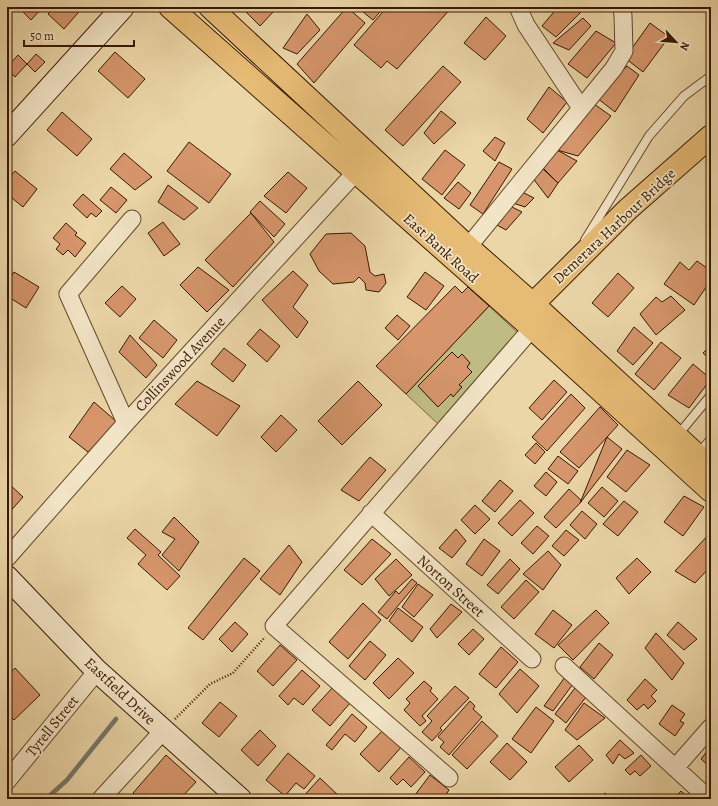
<svg xmlns="http://www.w3.org/2000/svg" width="718" height="806" font-family="Alegreya,serif">
<rect width="100%" height="100%" fill="#ebd6a7"/>
<filter id="stains"><feTurbulence type="fractalNoise" baseFrequency=".005" numOctaves="4"/><feColorMatrix values="0 0 0 0 .2 0 0 0 0 .09 0 0 0 0 .02 0 0 0 .5 -.17"/></filter>
<radialGradient id="worn" r=".72"><stop offset=".6" stop-color="#630" stop-opacity="0"/><stop offset="1" stop-color="#630" stop-opacity=".3"/></radialGradient>
<path fill="#bebc82" stroke="#7a6a42" fill-rule="evenodd" d="M489 306 520 335 439 425 406 394ZM452 352 458 358 462 355 470 363 467 367 472 372 459 385 462 387 453 396 451 394 438 407 418 386Z"/>
<g fill="none" stroke-linecap="round" stroke-linejoin="round">
<path stroke="#74786b" stroke-width="4.5" d="M46 799 67 780 116 719"/>
</g>
<path fill="#d6956b" stroke="#371901" d="M18 7H43L31 20Z
M54 7H83L64 29 48 14Z
M252 7H270L274 11 260 26 246 12Z
M333 7H342L338 11Z
M347 7 365 23 314 83 297 64Z
M357 7H384L373 20Z
M387 7H452L397 69 387 61 381 68 354 45Z
M543 7H553L549 12Z
M558 7H582L584 9 556 37 542 26Z
M307 14 320 30 297 54 283 48Z
M486 17 506 36 485 60 464 43Z
M583 18 591 26 569 50 553 43Z
M650 23 669 37 643 72 625 58Z
M596 31 616 43 587 78 568 64Z
M115 52 145 79 128 98 98 71Z
M36 54 45 62 35 72 27 64Z
M18 55 27 64 15 77 7 69V67Z
M443 66 461 82 403 146 385 130Z
M627 66 639 75 615 112 597 98Z
M549 87 567 102 543 133 527 119Z
M594 104 611 116 578 156 557 150Z
M441 111 456 123 434 144 424 133Z
M62 112 92 139 77 156 47 130Z
M495 137 505 143 495 161 483 151Z
M189 142 231 174 209 203 167 171Z
M445 150 465 165 442 195 422 179Z
M557 150 577 161 558 183 541 166Z
M124 153 152 177 135 190 110 169Z
M499 162 512 169 483 214 470 205Z
M542 168 558 183 548 198 532 177Z
M15 171 37 189 23 207 7 194V180Z
M288 172 307 188 286 213 264 196Z
M458 182 471 193 459 209 444 198Z
M168 185 198 208 184 220 158 202Z
M111 187 127 200 116 213 100 200Z
M520 191 534 198 525 207 513 203Z
M83 194 102 211 96 217 91 213 87 218 73 205Z
M260 201 285 224 274 237 250 212Z
M508 205 522 212 506 230 495 224Z
M251 213 274 242 233 287 205 260Z
M163 222 180 244 164 256 148 233Z
M66 223 77 233 75 235 86 243 75 257 68 250 63 255 56 249 60 244 53 238Z
M351 233 365 246 370 272 375 276 384 274 386 283 379 292 366 290 365 283 359 277 354 282 333 284 319 271 310 254 326 234Z
M697 261 711 271V280L694 305 664 284 680 262 689 270Z
M198 267 229 290 207 312 180 285Z
M293 271 308 285 293 307 308 322 297 338 262 300Z
M14 272 39 287 26 308 7 296V283Z
M425 272 444 286 426 310 407 297Z
M618 273 634 288 608 317 592 303Z
M122 286 136 299 120 317 105 303Z
M455 286 462 293 468 287 489 306 406 394 376 366Z
M671 296 685 310 656 335 640 314 656 297 662 302Z
M397 315 410 326 398 340 385 328Z
M154 320 177 340 163 358 139 338Z
M634 327 653 343 633 365 617 351Z
M260 329 280 346 267 362 247 344Z
M130 335 157 365 146 378 119 352Z
M661 342 681 358 654 390 635 374Z
M711 345V360L703 353Z
M224 348 246 365 233 382 211 364Z
M452 352 458 358 462 354 470 363 467 367 472 372 459 385 462 387 453 397 451 394 438 407 418 386Z
M693 364 711 379 689 408 668 395Z
M554 380 567 392 542 420 529 408Z
M197 381 240 406 217 436 175 404Z
M358 381 382 405 342 445 318 421Z
M571 394 585 408 547 451 532 437Z
M94 402 117 422 88 452 69 437Z
M600 407 618 425 579 468 560 452Z
M281 415 297 430 276 452 261 437Z
M607 437 622 449 580 503Z
M536 443 545 452 535 464 525 455Z
M627 450 650 465 626 492 607 477Z
M558 456 578 471 568 484 548 469Z
M370 457 386 470 359 501 341 490Z
M546 472 557 482 546 496 534 486Z
M500 480 513 491 495 512 482 501Z
M7 482 23 497 7 515Z
M602 487 618 501 604 517 588 503Z
M569 489 582 501 556 528 544 517Z
M684 496 704 507 683 536 664 522Z
M520 500 534 513 512 536 498 523Z
M624 501 638 512 618 536 603 524Z
M475 505 490 519 475 534 461 520Z
M582 511 597 524 585 539 570 525Z
M174 517 199 542 179 571 162 555 175 539 162 532Z
M537 526 549 536 533 554 521 543Z
M135 529 161 552 158 555 180 576 167 590 138 564 146 555 127 538Z
M456 529 466 541 452 558 439 548Z
M566 530 579 540 564 556 552 546Z
M711 532V566L695 583 675 571Z
M372 539 391 554 362 585 344 570Z
M484 539 500 551 482 576 466 564Z
M289 545 302 562 280 595 260 579Z
M548 551 561 565 543 590 523 574Z
M244 558 260 571 203 640 188 628Z
M637 558 651 572 629 594 616 578Z
M396 559 412 575 389 596 375 579Z
M510 559 520 569 498 594 487 585Z
M412 579 417 583 387 619 378 612 396 591 399 594Z
M526 580 539 592 514 619 501 607Z
M418 584 433 595 414 617 402 607Z
M363 603 381 620 348 659 329 642Z
M451 604 462 612 437 638 430 629Z
M398 608 423 627 412 642 389 621Z
M553 610 572 625 554 648 535 634Z
M596 610 609 623 573 660 558 645Z
M235 622 248 634 232 652 219 639Z
M678 622 697 639 684 650 667 635Z
M473 629 484 639 469 655 458 644Z
M656 633 684 663 672 680 645 648Z
M370 641 386 655 365 680 349 666Z
M599 643 613 655 594 679 580 667Z
M280 645 297 660 273 686 257 671Z
M501 647 518 662 496 688 479 674Z
M398 658 414 673 389 699 373 683Z
M15 668 40 695 14 720 7 713V676Z
M520 669 539 686 517 713 499 694Z
M302 670 320 686 303 705 294 698 288 705 279 696Z
M565 677 573 684 553 711 544 706Z
M645 679 657 690 651 696 656 701 648 709 644 704 637 710 627 700Z
M424 681 432 688 430 691 438 699 422 716 426 721 420 726 404 710 410 703 406 699Z
M334 686 351 702 330 726 312 710Z
M455 686 469 698 440 728 442 730 432 741 422 732 432 721 427 716Z
M575 688 586 697 566 723 555 714Z
M470 701 475 706 473 709 482 717 449 755 440 747 444 742 438 737Z
M220 702 237 716 219 737 202 723Z
M584 703 605 718 577 740 565 730Z
M672 705 685 714 680 721 684 723 675 736 659 724Z
M536 707 554 721 531 753 512 739Z
M352 714 367 727 355 742 345 734 332 750 326 745Z
M482 721 498 736 467 769 452 755Z
M386 727 404 744 379 772 360 754Z
M260 730 276 746 258 766 241 750Z
M620 740 634 753 625 759 619 754 613 764 606 755Z
M507 743 527 762 510 780 490 762Z
M579 745 593 760 569 782 555 767Z
M711 746V768L701 759Z
M288 753 315 776 304 789 296 783 285 796 266 780Z
M166 755 196 782 180 799H140L133 793Z
M641 755 651 766 640 776 635 771 630 775 625 770Z
M409 757 425 772 411 787 403 779 397 785 390 778Z
M430 775 449 790 443 799H412Z
M320 778 340 797 338 799H301Z
M681 791 690 799H674Z
M605 793 611 799H600Z"/>
<g fill="none" stroke-linecap="round" stroke-linejoin="round">
<g stroke="#64482a" stroke-width="10">
<path id="lane" d="M585 240 649 136 684 96 711 76
M677 436 711 395
M697 455 711 439"/>
</g>
<g stroke="#64482a" stroke-width="19">
<path id="street" d="M518 7 526 25 581 108
M468 247 614 68 624 51 623 16 622 7
M126 423 68 294 132 219
M371 513 532 659
M7 558 126 423 356 172
M564 666 709 799
M675 768 711 727
M449 778 274 626 540 319
M7 781 97 671
M101 799 163 731"/>
</g>
<g stroke="#371901" stroke-width="24">
<path id="secondary" d="M7 135 123 7
M7 577 97 671 240 799"/>
</g>
<g stroke="#371901" stroke-width="24">
<path id="primary" d="M170 7 532 328 711 491
M210 7 468 247 544 314 711 468
M523 314 627 210 711 136"/>
</g>
<path stroke="#371901" stroke-width="2.5" stroke-dasharray="1 2" stroke-linecap="butt" d="M175 719 210 684 233 673 265 637"/>
<use href="#lane" stroke="#f2e4c6" stroke-width="8"/>
<use href="#street" stroke="#f2e4c6" stroke-width="17"/>
<use href="#secondary" stroke="#f2e4c6" stroke-width="22"/>
<use href="#primary" stroke="#e6bb74" stroke-width="22"/>
</g>
<g text-anchor="middle" stroke-width="3.5" stroke-linejoin="round" paint-order="stroke">
<g font-size="15" fill="#371901" stroke="#f2e4c6">
<text transform="translate(614 226) rotate(-43)" y="5">Demerara Harbour Bridge</text>
<text transform="translate(441 248) rotate(42)" y="5">East Bank Road</text>
<text transform="translate(180 364) rotate(-47)" y="5">Collinswood Avenue</text>
<text transform="translate(451 586) rotate(42)" y="5">Norton Street</text>
<text transform="translate(120 691) rotate(43)" y="5">Eastfield Drive</text>
<text transform="translate(52 726) rotate(-51)" y="5">Tyrell Street</text>
</g>
</g>
<rect width="718" height="806" fill="none" stroke="#ebd6a7" stroke-width="24"/>
<rect x="8" y="8" width="702" height="790" fill="none" stroke="#371901" stroke-width="2"/>
<rect x="12" y="12" width="694" height="782" fill="none" stroke="#371901"/>
<g transform="translate(676 42) rotate(116)" stroke="#f2e4c6" stroke-width="3" paint-order="stroke">
<path d="M0-3L7 15L0 10L-7 15Z" fill="#371901"/>
<text y="-6" font-size="11" font-weight="bold" text-anchor="middle" fill="#371901">N</text>
</g>
<path d="M24 40v6h110v-6" fill="none" stroke="#371901" stroke-width="2"/>
<text x="30" y="40" font-size="12" fill="#371901" stroke="#f2e4c6" stroke-width="3" paint-order="stroke">50 m</text>
<rect width="100%" height="100%" filter="url(#stains)"/>
<rect width="100%" height="100%" fill="url(#worn)"/>
</svg>
